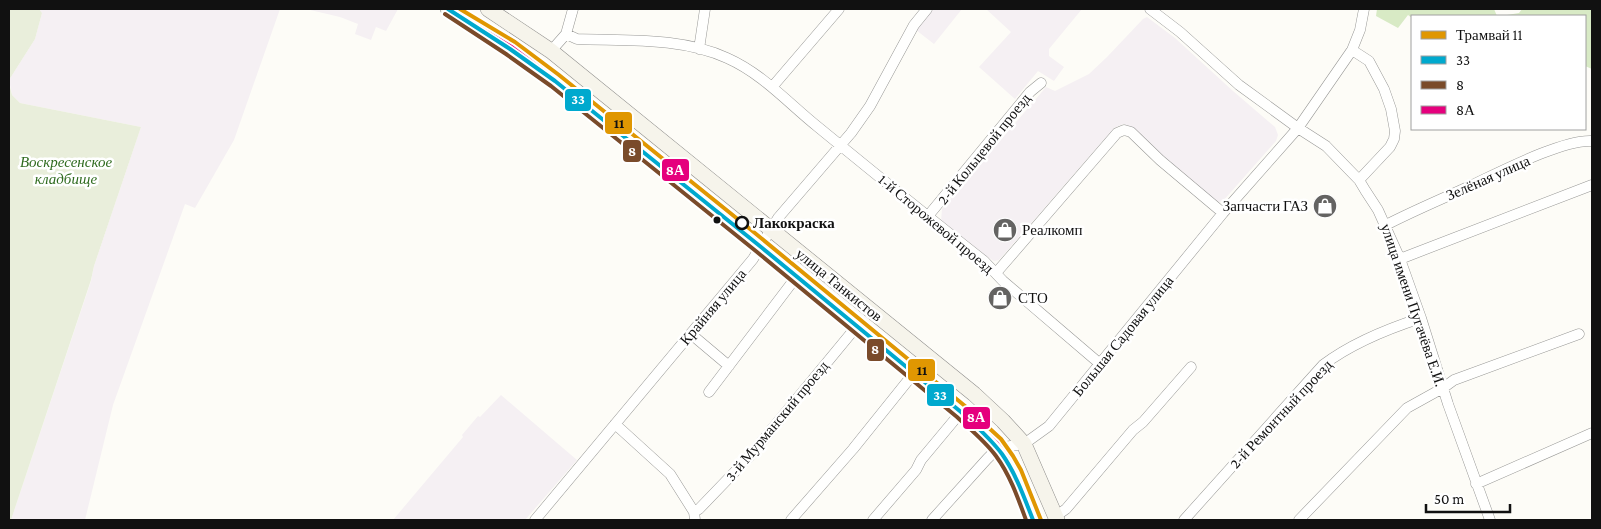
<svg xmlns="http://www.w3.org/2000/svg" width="1601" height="529" font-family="'Crimson Pro',serif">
<rect width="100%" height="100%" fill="#fdfcf7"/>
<path fill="#f5f0f3" d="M39 9H280L234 140 195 208 185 204 113 405 85 520H11L91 281 94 266 141 127 20 103 12 95 9 80 35 39 42 13Z
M306 9H398L386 31 376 27 371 40 355 34 358 24 340 17Z
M931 9H962L934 44 916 30Z
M986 9H1082L1049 49V56L1064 67 1054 81 1038 71 1015 99 979 67 1011 32Z
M1147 17 1175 38 1233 91 1275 127 1278 135 1276 141 1223 201 1219 202 1215 201 1162 155 1134 128 1123 124 1114 128 999 260 994 261 986 256 941 221 942 209 1046 87 1055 91 1089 74 1107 57 1143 19Z
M501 395 577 460 525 520H393L463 437 462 435 478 416 480 417Z"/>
<path fill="#d8eac5" d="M1377 9H1494L1497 16H1412V18L1408 15 1398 28 1376 16Z
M1522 9H1592V69L1585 66V16H1501L1519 13Z"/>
<path fill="#e9eedb" d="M9 9H39L42 13 35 39 9 80Z
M9 83 12 95 20 103 141 127 94 266 91 280 11 520H9Z"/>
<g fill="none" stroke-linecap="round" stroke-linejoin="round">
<g stroke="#979795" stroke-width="11">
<path id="street" d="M1150 9 1180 32 1239 85 1298 128 1326 146 1359 180 1365 190 1378 210 1400 259 1421 318 1448 404 1490 520
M566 34 577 39C627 41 681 37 727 58 763 74 788 103 818 127 873 172 928 217 984 261L1003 281 1099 363
M699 49 705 9
M1352 50 1369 61 1384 89 1391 109 1395 131 1394 139 1390 147 1359 180
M551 51 566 34 573 9
M773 86 839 9
M928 216 1030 92 1041 83
M1386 225C1413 211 1442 199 1470 186 1498 173 1563 139 1592 141
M1400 259 1592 185
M996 273 1117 133 1124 130 1131 132 1160 160 1223 213
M691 334 729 366
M709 392 797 276
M615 424 670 474 694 512 695 520
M1476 484 1592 433
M694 512 699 509 749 457 857 326
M1056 516 1066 509 1133 430 1143 422 1191 367
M535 520 753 259 778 218 851 133 870 106 914 25 927 9
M791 520 853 449 914 373
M873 520 916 470 921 460 961 412
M932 520 987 459 998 448 1024 444 1049 426 1223 213 1298 128 1352 50 1360 30 1364 9
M1184 520 1323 365C1352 343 1387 329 1421 318
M1299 520 1407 408 1443 388 1454 380 1579 334"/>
</g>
<g stroke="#8e8d8b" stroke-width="16">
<path id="secondary" d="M448 9 510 49 555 81 761 247 961 412C977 427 994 441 1006 460 1018 478 1025 500 1033 520
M488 9 551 51 974 394 1003 421 1024 444 1057 520"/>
</g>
<use href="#street" stroke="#fffffe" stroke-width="10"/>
<use href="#secondary" stroke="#f6f4eb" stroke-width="15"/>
<g stroke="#fff" stroke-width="8">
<path id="bus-1" d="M448 9 510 49 555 81 761 247 961 412C975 425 990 438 1002 454 1016 474 1024 497 1033 520"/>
</g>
<g stroke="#fff" stroke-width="8">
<path id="bus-2" d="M445 14 506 54 551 86 757 252 957 417C970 429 985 441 996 456 1010 475 1018 498 1026 520"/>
</g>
<g stroke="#fff" stroke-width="8">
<path id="bus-3" d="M459 9 513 44 559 76 765 242 965 407C980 421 995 434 1007 450 1022 470 1030 494 1039 518"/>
</g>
<use href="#bus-1" stroke="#00a9ce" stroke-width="4"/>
<use href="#bus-2" stroke="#7a4b2a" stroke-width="4"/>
<use href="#bus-3" stroke="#e5007d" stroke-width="4"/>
<g stroke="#fff" stroke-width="8">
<path id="tram-1" d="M460 9 515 42 559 75 750 229 965 406 1001 439 1013 456 1021 470 1041 520"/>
</g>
<use href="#tram-1" stroke="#e09702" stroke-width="4"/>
</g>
<defs>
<g id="shop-disc" transform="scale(1.25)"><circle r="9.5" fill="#646362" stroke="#fff"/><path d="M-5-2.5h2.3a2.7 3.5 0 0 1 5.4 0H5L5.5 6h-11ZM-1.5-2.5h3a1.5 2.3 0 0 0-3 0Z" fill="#fff"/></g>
</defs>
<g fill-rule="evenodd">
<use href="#shop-disc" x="1325" y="206"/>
<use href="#shop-disc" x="1005" y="230"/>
<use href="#shop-disc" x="1000" y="298"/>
</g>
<circle fill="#111" stroke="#fff" stroke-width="2" cx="717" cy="220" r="4.5"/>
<circle fill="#fff" stroke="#111" stroke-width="2.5" cx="742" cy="223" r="6"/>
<g text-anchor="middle" stroke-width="5" stroke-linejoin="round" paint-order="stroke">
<g font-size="15" fill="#111" stroke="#fff">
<text transform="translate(984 149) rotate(-51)" y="5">2-й Кольцевой проезд</text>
<text transform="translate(1488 178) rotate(-24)" y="5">Зелёная улица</text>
<text transform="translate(936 224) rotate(40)" y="5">1-й Сторожевой проезд</text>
<text transform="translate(839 285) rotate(39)" y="5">улица Танкистов</text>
<text transform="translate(1413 305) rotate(71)" y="5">улица имени Пугачёва Е.И.</text>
<text transform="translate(713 307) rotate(-50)" y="5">Крайняя улица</text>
<text transform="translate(1123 336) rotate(-51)" y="5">Большая Садовая улица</text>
<text transform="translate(1281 414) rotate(-47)" y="5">2-й Ремонтный проезд</text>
<text transform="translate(777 421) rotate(-50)" y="5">3-й Мурманский проезд</text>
</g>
<g font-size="15" font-style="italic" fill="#2f6b1f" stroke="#fff">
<text x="66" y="167">Воскресенское<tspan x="66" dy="17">кладбище</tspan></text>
</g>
<g font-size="15" fill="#111" stroke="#fff" text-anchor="start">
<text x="1308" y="211" text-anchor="end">Запчасти ГАЗ</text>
<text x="1022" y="235">Реалкомп</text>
<text x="1018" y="303">СТО</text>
</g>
<g font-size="15" font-weight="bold" fill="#111" stroke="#fff" text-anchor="start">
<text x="753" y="228">Лакокраска</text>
</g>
</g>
<g stroke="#fff" stroke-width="2">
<rect x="564" y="88" width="28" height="24" rx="5" fill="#00a9ce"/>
<rect x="604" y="111" width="29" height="24" rx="5" fill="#e09702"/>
<rect x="622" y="139" width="20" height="24" rx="5" fill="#7a4b2a"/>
<rect x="661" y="158" width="29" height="24" rx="5" fill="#e5007d"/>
<rect x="866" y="338" width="19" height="24" rx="5" fill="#7a4b2a"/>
<rect x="907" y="358" width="29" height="24" rx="5" fill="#e09702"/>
<rect x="926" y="383" width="29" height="24" rx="5" fill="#00a9ce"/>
<rect x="962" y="406" width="29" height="24" rx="5" fill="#e5007d"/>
</g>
<g font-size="14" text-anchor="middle" font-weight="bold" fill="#fff">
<text x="578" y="104">33</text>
<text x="632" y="156">8</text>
<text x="675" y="175">8А</text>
<text x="875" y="354">8</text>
<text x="940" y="400">33</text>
<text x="976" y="422">8А</text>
</g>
<g font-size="14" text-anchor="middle" font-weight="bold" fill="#111">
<text x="619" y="128">11</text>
<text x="922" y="375">11</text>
</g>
<rect width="1601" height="529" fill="none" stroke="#111111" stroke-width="20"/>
<rect x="1411" y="15" width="175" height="115" fill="#ffffff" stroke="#a0a0a0"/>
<rect x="1421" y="31" width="25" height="8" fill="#e09702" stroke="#a0a0a0"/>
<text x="1456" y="40" font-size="15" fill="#111111">Трамвай 11</text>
<rect x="1421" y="56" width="25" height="8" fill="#00a9ce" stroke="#a0a0a0"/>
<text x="1456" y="65" font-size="15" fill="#111111">33</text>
<rect x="1421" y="81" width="25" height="8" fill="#7a4b2a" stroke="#a0a0a0"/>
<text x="1456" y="90" font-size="15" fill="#111111">8</text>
<rect x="1421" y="106" width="25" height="8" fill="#e5007d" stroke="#a0a0a0"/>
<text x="1456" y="115" font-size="15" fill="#111111">8А</text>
<path d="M1426 504v8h84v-8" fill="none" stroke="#111111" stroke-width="2.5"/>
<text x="1434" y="504" font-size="15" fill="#111111" stroke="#ffffff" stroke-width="4" paint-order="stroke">50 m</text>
</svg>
